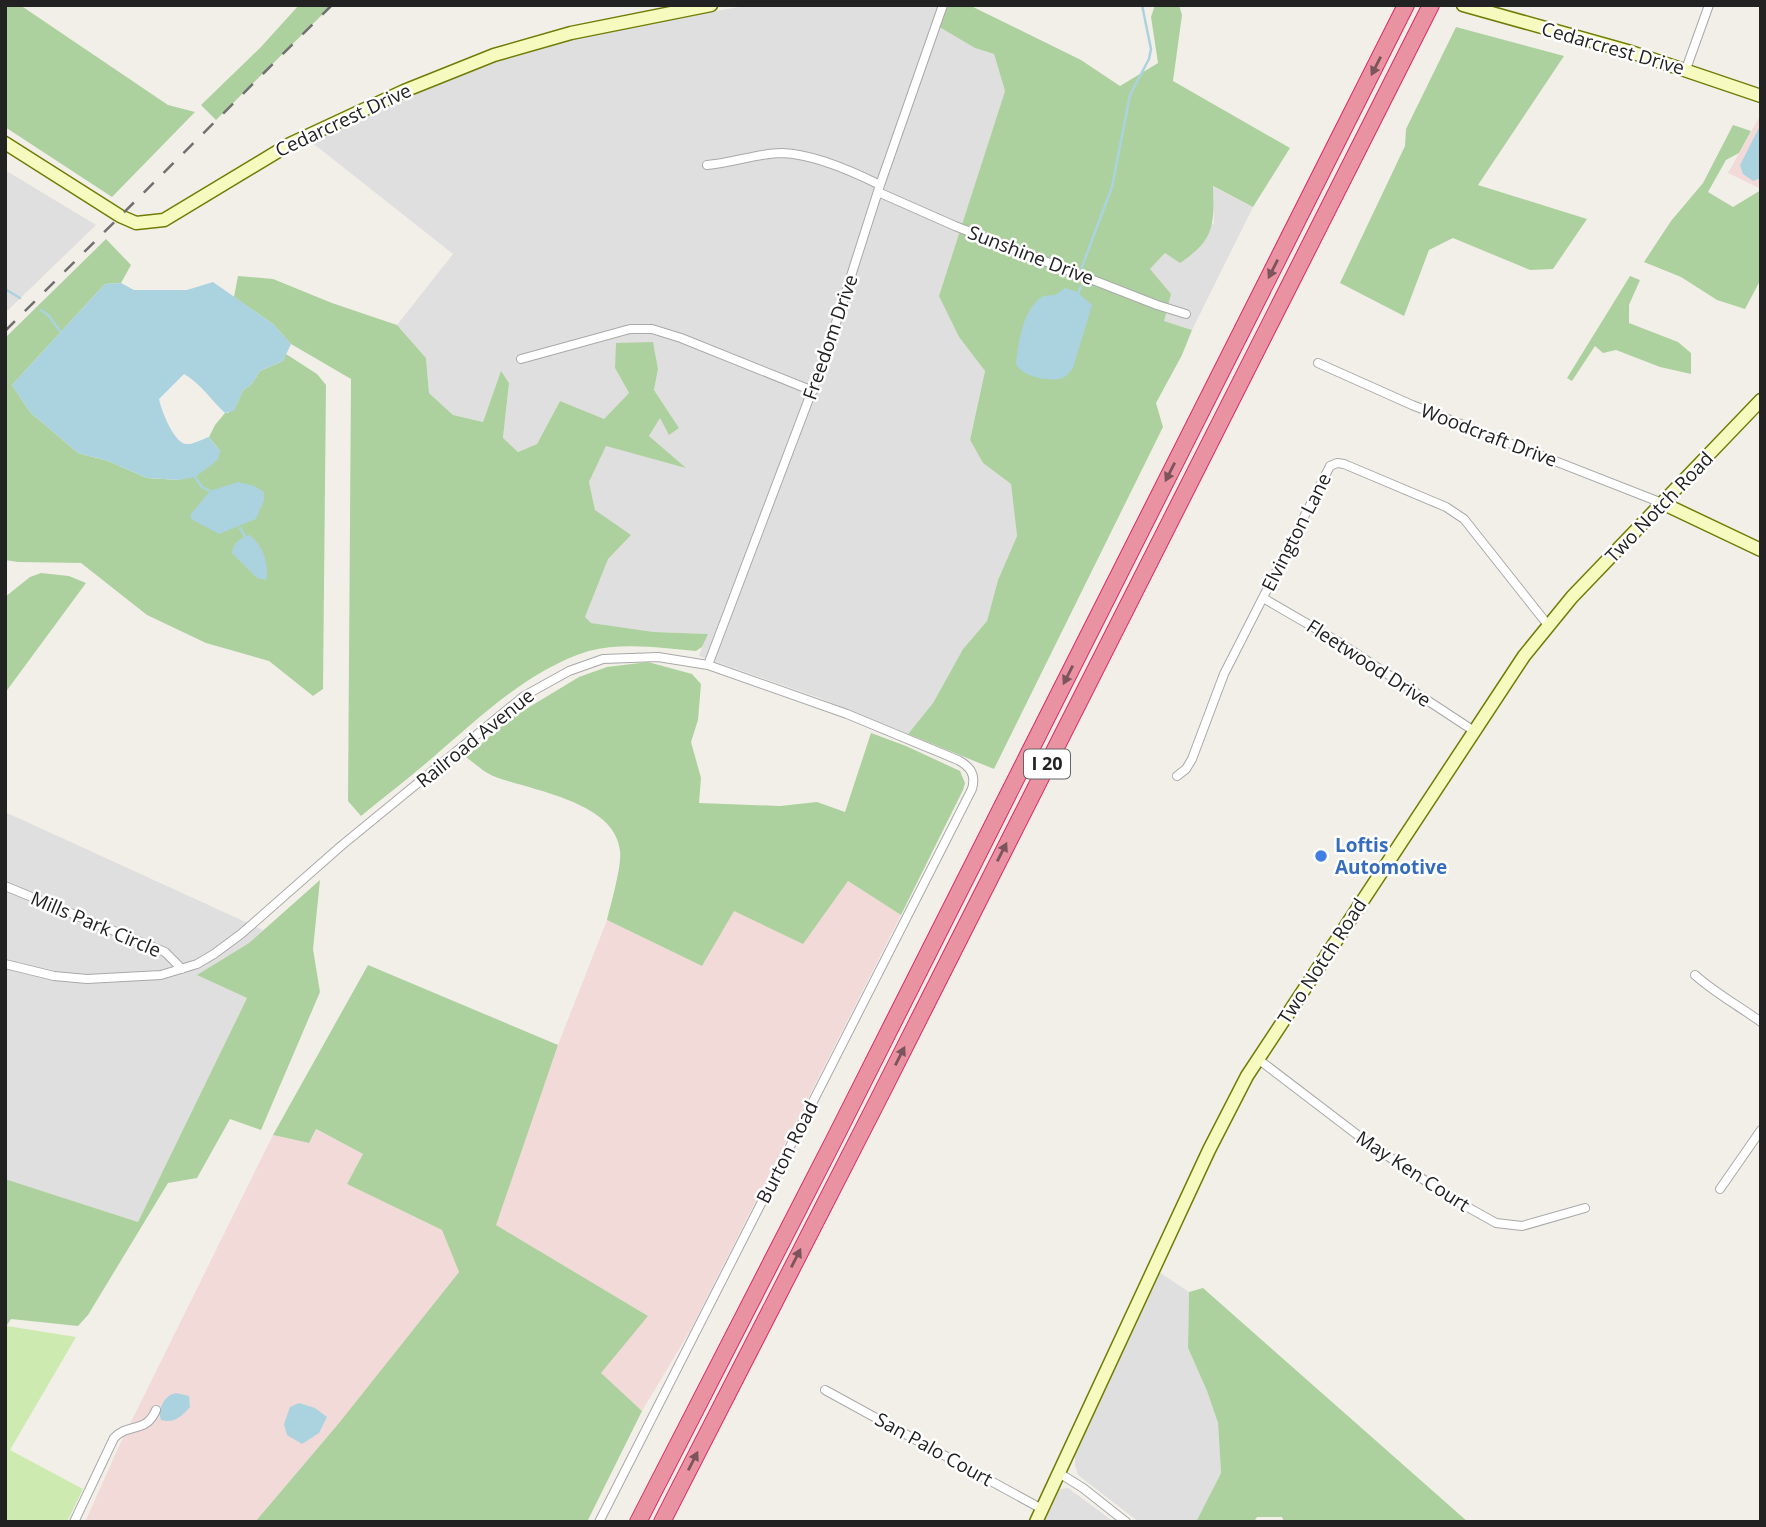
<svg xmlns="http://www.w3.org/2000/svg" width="1766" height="1527" font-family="'Open Sans',sans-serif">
<rect width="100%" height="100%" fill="#f2efe9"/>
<path fill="#e0dfdf" d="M750 5H949L975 48 994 54 1005 91 940 294 959 337 985 371 970 440 983 463 1011 484 1017 536 998 580 987 621 963 649 933 703 908 734 817 697 699 656 707 634 654 632 590 623 585 617 608 558 630 535 595 511 589 482 606 445 684 467 649 436 660 417 679 428 654 390 658 369 615 368 629 393 603 420 560 401 537 444 518 452 503 439 509 383 501 372 483 422 453 415 429 393 426 358 397 325 453 254 310 141 446 81 535 48 610 30Z
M5 170 96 225 5 313Z
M1212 186 1253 207 1192 330 1164 321 1150 269 1165 253 1214 223Z
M5 812 263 930 249 943 198 975 247 998 138 1222 5 1179Z
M1159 1272 1189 1292 1188 1348 1207 1391 1218 1423 1221 1473 1196 1522H1139L1078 1475 1075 1466V1454Z
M1068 1488 1114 1522H1044L1060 1489Z"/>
<path fill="#f2dad9" d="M1761 114V189L1728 173Z
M848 881 901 915 690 1331 642 1411 600 1373 648 1316 495 1225 558 1045 607 920 702 966 734 910Z
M315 1129 363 1154 347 1184 442 1230 459 1272 339 1423 255 1522H85L119 1446 273 1135 309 1143Z"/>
<path fill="#cdebb0" d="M7 1326 76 1337 10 1450 83 1489 67 1522H5Z"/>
<path fill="#add19e" d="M5 5H20L168 105 195 112 112 197 5 127Z
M299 5H332L216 120 201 105 260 48Z
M943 5H969L1081 60 1120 86 1158 63 1151 17 1155 5H1179L1182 15 1173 81 1290 148 1253 207 1213 186C1214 226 1215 239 1180 263L1165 253 1150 269 1171 294 1164 321 1192 330 1182 355 1156 403 1163 427 994 769 908 734 933 703 963 649 987 621 998 580 1017 536 1011 484 983 463 970 440 985 371 959 337 939 296 1005 91 994 54 975 48 936 25Z
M1456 27 1564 56 1478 185 1587 219 1553 269 1530 270 1453 238 1429 250 1404 316 1340 283 1405 146 1406 129Z
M1733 125 1751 131 1739 153 1726 160 1708 192 1733 207 1761 190V279L1745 309 1717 300 1681 277 1644 262 1671 221 1703 183Z
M106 239 131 265 121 283 105 284 12 385 30 412 78 453 108 461 147 478 179 480 220 451 209 437 215 425 225 413H228L236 406 243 390 251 385 260 371 283 361 286 354 317 374 326 385 323 689 313 696 269 661 206 643 147 615 81 563 18 562 5 560V338Z
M238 276 273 279 332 303 397 325 426 358 429 393 453 415 483 422 501 371 509 383 503 438 518 452 537 444 560 401 604 419 629 393 615 368 616 343 653 342 658 369 654 390 679 428 669 435 660 418 649 436 686 468 606 446 589 482 595 510 631 535 608 559 585 617 591 623 654 632 708 634 702 647 696 651C662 648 623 642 589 651 529 669 478 719 431 759 408 779 384 797 361 816L348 801 351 379 291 344 273 324 234 297Z
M1630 276 1640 280 1629 305V323L1678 342 1691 353V374L1660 367 1616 350 1603 353 1595 346 1572 381 1567 378Z
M41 573 69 576 86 583 5 693V597L30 577Z
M648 662 692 674 701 684 698 720 691 742 701 778 699 803 780 806 817 802 845 812 871 733 906 746 960 771 965 783 963 790 901 915 848 881 803 944 734 911 702 966 607 920C611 903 622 866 620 851 615 801 531 791 493 776 484 772 475 764 466 757L511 718 579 677 607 667Z
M320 880 313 949 320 992 261 1130 230 1119 197 1178 168 1183 88 1315 78 1326 11 1319 5 1328V1179L138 1222 247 998 197 975 249 943Z
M368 965 558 1045 496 1225 648 1316 601 1373 642 1411 587 1522H255L339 1423 459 1272 442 1230 347 1184 363 1154 316 1129 309 1143 273 1135Z
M1203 1288 1468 1522H1284L1282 1517H1257L1254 1522H1196L1221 1473 1218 1423 1207 1391 1188 1348 1189 1292Z"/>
<path fill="#aad3df" d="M1761 124V178L1753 181 1743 174 1740 165Z
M213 282 273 324 291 344 283 361 260 371 251 385 243 390 234 411 225 413C211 400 200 383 184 374L159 399C161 410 174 443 186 444 193 445 202 439 209 437L220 451 218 459 213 464 195 477 179 480 147 478 108 461 78 453 30 412 12 385 105 284 121 283 134 290H187Z
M1065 288 1077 292 1092 305 1073 368C1069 373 1065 378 1059 379 1045 381 1022 376 1016 364 1019 341 1022 310 1043 296L1055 295Z
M238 482 254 486 264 492V500L256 519 219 534 191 519V514L210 491Z
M249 535C262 543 270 565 266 580L257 578 232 553C233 543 240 538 249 535Z
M176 1393 189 1396 190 1407C182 1416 174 1424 161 1420L159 1413C162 1403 166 1395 176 1393Z
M299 1403 315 1408 327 1417 319 1433 302 1444 287 1435 284 1424 290 1407Z"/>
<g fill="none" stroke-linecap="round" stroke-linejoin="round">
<path stroke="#aad3df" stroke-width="2.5" d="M1080 272 1112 187 1130 95 1149 59 1151 49 1142 5
M5 289 20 298
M1077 297 1081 286
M41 310 49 316 60 331
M195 477 202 487 210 491
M240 528 245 536"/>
<g stroke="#a9a9a9" stroke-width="10">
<path id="street" d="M1686 69 1709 5
M707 165C732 163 758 153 782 153 814 154 852 171 880 185
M878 192 955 226 1157 305 1186 314
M521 359 630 329H652L681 338 813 391
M1318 363 1412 405 1662 503
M1263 598 1337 641 1474 731
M708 665 827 351 880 185 943 5
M1177 776 1186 769 1192 759 1224 674 1330 466 1337 463 1344 464 1446 507 1464 519 1548 625
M5 886 165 952 182 969
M5 964 54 976 87 979 161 975 197 964 214 954 241 934 341 846 524 696 569 671 603 659 658 657 708 665 847 714 958 760C971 767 976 775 972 789L599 1522
M1695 975C1715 993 1739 1006 1761 1022
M1258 1059 1368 1143 1453 1199 1496 1223 1522 1226 1585 1208
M1720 1189 1761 1130
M825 1390 1042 1509
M1059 1473 1083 1488 1126 1522
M74 1522 114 1438C129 1422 146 1434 156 1410"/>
</g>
<g stroke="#707d05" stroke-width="15">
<path id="secondary" d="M1463 5 1631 52 1761 96
M5 143 120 216 136 223 164 220 290 144 404 91 494 55 571 33 711 5
M1662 503 1761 550
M1036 1522 1209 1150 1247 1076 1524 656 1572 597 1761 400"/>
</g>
<g stroke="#dc2a67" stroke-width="18">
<path id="highway" d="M638 1522 834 1140 1406 5
M662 1522 877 1102 1431 5"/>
</g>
<use href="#street" stroke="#fff" stroke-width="8"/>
<use href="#secondary" stroke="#f7fabf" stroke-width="12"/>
<use href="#highway" stroke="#e892a2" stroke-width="16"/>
<path stroke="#707070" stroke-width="2.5" stroke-dasharray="14 14" stroke-linecap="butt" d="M5 331 332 5"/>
</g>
<defs><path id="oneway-solid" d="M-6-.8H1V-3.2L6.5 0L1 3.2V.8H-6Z" transform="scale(1.75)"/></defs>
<g fill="#7b545c">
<use href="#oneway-solid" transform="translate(1376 66) rotate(117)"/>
<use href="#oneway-solid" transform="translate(1273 269) rotate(117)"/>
<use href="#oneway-solid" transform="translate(1170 472) rotate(117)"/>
<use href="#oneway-solid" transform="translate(1068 675) rotate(117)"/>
<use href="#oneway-solid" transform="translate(1002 852) rotate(-63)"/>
<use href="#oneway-solid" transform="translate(900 1056) rotate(-63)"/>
<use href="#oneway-solid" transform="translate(796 1258) rotate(-63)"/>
<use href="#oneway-solid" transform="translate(693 1461) rotate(-63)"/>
</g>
<circle fill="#3f7fe0" stroke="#fff" stroke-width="2.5" cx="1321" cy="856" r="7"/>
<g text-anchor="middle" stroke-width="5" stroke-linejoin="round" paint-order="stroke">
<rect fill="#fff" stroke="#646464" stroke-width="2" x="1024" y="749.5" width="46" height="29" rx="5"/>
<g font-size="18" font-weight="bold" fill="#222">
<text x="1047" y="770">I 20</text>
</g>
<g font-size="19" fill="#222" stroke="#fff">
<text transform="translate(1613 48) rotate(16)" y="7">Cedarcrest Drive</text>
<text transform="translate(343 120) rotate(-25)" y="7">Cedarcrest Drive</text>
<text transform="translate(1031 255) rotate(21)" y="7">Sunshine Drive</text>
<text transform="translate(830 337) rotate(-71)" y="7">Freedom Drive</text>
<text transform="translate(1489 435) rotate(21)" y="7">Woodcraft Drive</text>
<text transform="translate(1659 507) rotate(-46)" y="7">Two Notch Road</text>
<text transform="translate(1296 532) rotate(-63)" y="7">Elvington Lane</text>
<text transform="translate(1369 663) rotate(33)" y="7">Fleetwood Drive</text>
<text transform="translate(475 738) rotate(-39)" y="7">Railroad Avenue</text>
<text transform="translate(96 924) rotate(23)" y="7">Mills Park Circle</text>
<text transform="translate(1322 961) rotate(-57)" y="7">Two Notch Road</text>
<text transform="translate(787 1152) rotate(-63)" y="7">Burton Road</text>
<text transform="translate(1413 1171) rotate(33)" y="7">May Ken Court</text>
<text transform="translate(934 1449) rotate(29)" y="7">San Palo Court</text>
</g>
<g font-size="19" font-weight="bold" fill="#366cbe" stroke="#fff" text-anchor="start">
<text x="1335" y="852">Loftis<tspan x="1335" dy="22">Automotive</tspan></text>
</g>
</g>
<rect width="1766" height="1527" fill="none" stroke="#222222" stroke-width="14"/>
</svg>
